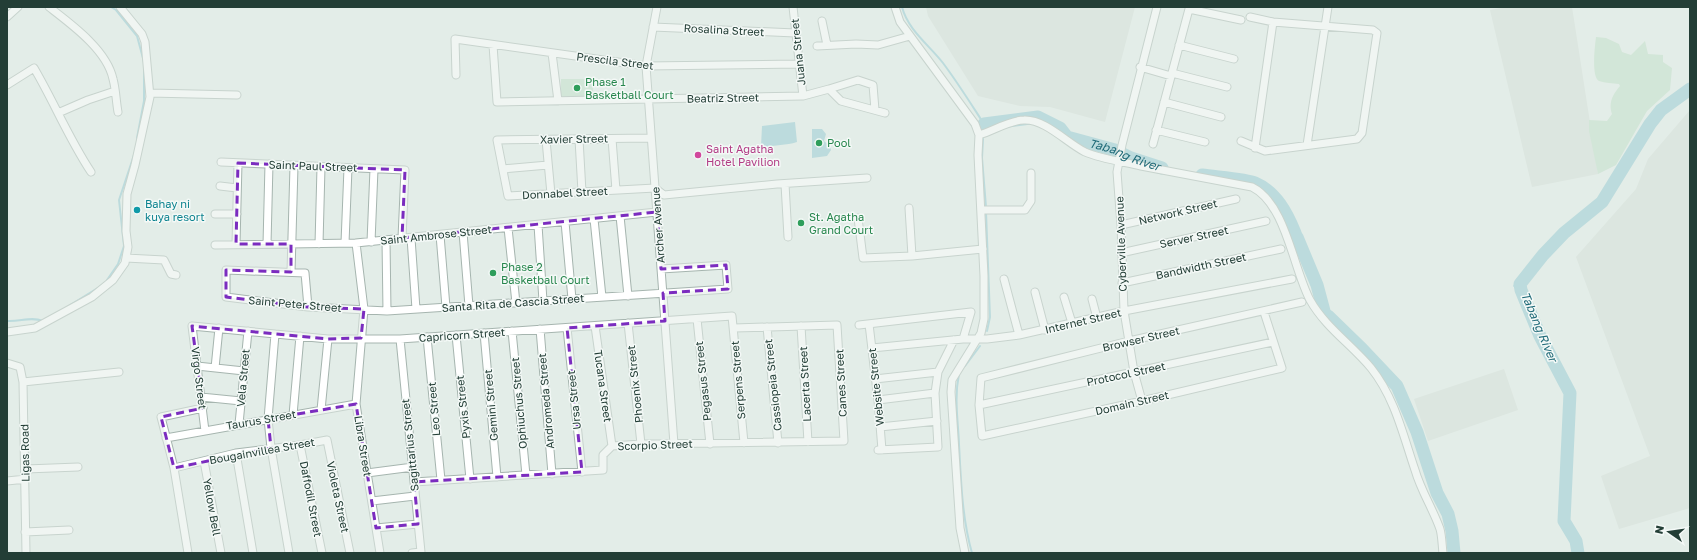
<svg xmlns="http://www.w3.org/2000/svg" width="1697" height="560" font-family="'Golos Text',sans-serif">
<rect width="100%" height="100%" fill="#e3ede8"/>
<path fill="#d2ddd7" d="M926 7H1135L1105 122 1050 107 1020 106 978 96 928 16Z
M1507 7H1572L1598 174 1532 187 1490 10Z
M1690 110V508L1619 529 1601 476 1650 456 1576 257 1636 189 1648 159Z
M1504 369 1518 410 1428 441 1414 399Z"/>
<path fill="#bdddc5" d="M1596 37 1606 38 1619 44 1622 52 1631 55 1645 41 1648 54 1663 55V62L1672 68 1670 90 1647 111 1616 165 1598 174 1589 131V120L1607 121 1612 114C1608 103 1613 94 1620 86L1619 84C1613 83 1605 83 1599 81 1591 77 1595 45 1596 37Z
M561 79H593V98L561 97Z"/>
<path fill="#8dc6d0" d="M795 122 797 142C786 146 775 144 764 148L761 146 762 126Z
M812 129H822L826 134 824 141 830 146 831 150 827 156 812 158Z
M1527 270H1529L1521 282 1520 288 1523 290 1530 306V316L1516 289 1513 286 1520 276 1524 274Z"/>
<g fill="none" stroke-linecap="round" stroke-linejoin="round">
<path stroke="#8dc6d0" stroke-width="2" d="M111 7 116 10 137 36 144 62V101L137 138
M902 7C908 30 929 45 943 63 958 83 971 104 984 124L983 130
M983 139 982 158 986 207
M986 212 990 317 987 331
M107 280 118 264 124 246 119 200 135 152
M67 307 101 286
M7 321C20 322 31 316 43 321
M965 366 980 346
M959 374C954 398 958 420 959 444 961 481 962 518 972 553"/>
<g stroke="#8dc6d0" stroke-width="13">
<path id="s1" d="M984 124 1038 117 1060 128 1067 137 1115 150 1131 158 1162 168"/>
<path d="M1202 175C1214 177 1246 179 1255 183 1276 192 1287 213 1295 233"/>
<path d="M1297 237 1317 285 1324 311"/>
<path d="M1328 316 1362 349 1397 386 1417 432 1437 493 1448 514 1452 531 1454 553"/>
<path d="M1578 553 1576 541 1564 521 1570 393 1540 336 1521 290 1520 284 1543 255 1564 233 1602 202 1650 124 1661 110 1690 89"/>
</g>
<g stroke="#a6b5af" stroke-width="9">
<path id="street" d="M49 7C71 24 107 50 113 79 116 90 116 101 118 112
M657 7 646 66 674 444
M793 7 803 96
M895 7 900 22 975 124 979 135 978 155 984 276V319L981 333 952 380 951 392 960 528 965 553
M7 17 18 7
M822 21 827 45
M653 27 795 33
M493 45 497 102 803 96 829 89
M1179 45 1234 59
M817 46 856 44 878 45 910 36
M552 53 558 101
M1140 67 1171 76
M1172 73 1227 87
M456 75 455 39 646 66 799 64
M7 85 34 68C54 102 69 139 91 172
M150 93 237 95
M1164 102 1221 117
M875 110 873 85 858 80 829 89 841 101 885 113
M58 113 88 100 115 91
M1156 130 1205 142
M979 135C993 131 1010 120 1024 120 1045 119 1067 143 1085 152 1101 159 1124 162 1141 166 1178 173 1215 180 1252 187 1286 204 1293 268 1310 300 1325 327 1352 345 1371 368 1395 398 1403 435 1415 470 1421 491 1433 509 1440 529 1442 536 1442 545 1443 553
M651 138 497 140 508 196 655 188 664 195 777 184 867 178
M579 139 582 192
M612 139 616 190
M546 140 551 194
M1241 141 1265 151 1357 139 1362 133 1377 33 1373 30 1273 22 1250 17
M1153 144 1189 9 1241 20
M1307 145 1328 7
M1255 148 1273 22
M221 162 405 170 402 238
M503 169 548 165
M785 184 788 237
M220 186 237 188
M909 208 912 256 983 249
M981 210H1025L1031 201V173
M215 214H237
M620 216 628 296
M858 218 863 258 912 256
M594 219 602 297
M565 222 572 299
M538 225 543 301
M1121 225 1236 199
M508 228 516 303
M463 232 469 306
M440 235 446 307
M411 238 416 309
M386 240 387 311
M371 242 374 169
M345 243 348 168
M356 243 364 309 356 404 380 553
M236 244 238 163
M267 244 269 164
M319 244 321 167
M215 245 356 243 657 212
M1121 253 1266 221
M126 258 164 260 171 274 176 275
M291 272 294 166
M1004 279 1019 335
M1122 283 1281 249
M1035 292 1045 330
M1064 297 1072 323
M1092 299 1097 318
M308 307 305 273 226 270V297L308 307 387 311 728 289 726 265 661 269
M1264 312 1282 368 1142 401 982 436 979 405 981 378 1129 341 1302 302
M697 319 710 444
M628 323 641 444
M869 324 878 400 882 450
M859 325 971 312 963 339
M595 326 612 446
M801 326 808 442
M767 327 778 443
M567 328 582 472
M540 329 552 474
M512 331 526 475
M7 332 35 328 92 297 113 280 125 263 128 247 126 231 127 194 135 165 150 97 145 42 142 34 120 7
M484 333 497 477
M275 334 268 419 271 448 289 553
M456 335 470 479
M427 337 441 480
M400 339 421 552 412 553
M872 348 963 339H987L1019 335 1124 311 1292 279
M7 363 20 367 23 382 26 553
M197 366 244 371
M215 368 219 328
M875 379 938 372
M23 382 119 372
M201 397 241 401
M878 400 935 393
M1142 401 1134 372 1124 311 1121 225 1117 172 1122 145 1157 7
M979 405 1273 342
M321 410 328 339
M293 415 300 336
M239 424 248 331
M880 427 937 421
M205 431 192 326 328 339H400L732 316 744 443
M166 438 356 404
M300 445 322 553
M878 450 938 447 935 393 938 372 954 340
M236 453 253 553
M204 461 221 553
M174 468 236 453 300 445 327 440 350 553
M26 469 78 467
M367 473 413 467
M7 481 26 479
M414 482 603 470V455L612 446 641 444 844 441 837 325 734 328
M372 501 415 496
M376 528 418 524
M25 532 69 530
M188 553 174 468 161 417 203 408"/>
</g>
<use href="#street" stroke="#fff" stroke-width="7"/>
</g>
<path d="M0 0H1697V560H0ZM238 163 405 170 402 238 657 212 661 269 726 265 728 289 663 293 665 321 567 328 582 472 414 482 418 524 376 528 356 404 268 419 271 448 174 468 161 417 203 408 192 326 328 339 361 338 364 309 308 307 226 297V270L291 272V244H236Z" fill="#e3ede8" fill-opacity=".55" fill-rule="evenodd"/>
<path fill="none" stroke="#7b2cbf" stroke-width="3" stroke-dasharray="8 5" stroke-linejoin="round" d="M238 163 405 170 402 238 657 212 661 269 726 265 728 289 663 293 665 321 567 328 582 472 414 482 418 524 376 528 356 404 268 419 271 448 174 468 161 417 203 408 192 326 328 339 361 338 364 309 308 307 226 297V270L291 272V244H236Z"/>
<g fill="#2e9e5b" stroke="#f4f9f7" stroke-width="1.5">
<circle cx="577" cy="88" r="4"/>
<circle cx="819" cy="143" r="4"/>
<circle cx="801" cy="223" r="4"/>
<circle cx="493" cy="273" r="4"/>
</g>
<circle fill="#d1479c" stroke="#f4f9f7" stroke-width="1.5" cx="698" cy="155" r="4"/>
<circle fill="#0f9aa8" stroke="#f4f9f7" stroke-width="1.5" cx="137" cy="210" r="4"/>
<g text-anchor="middle" stroke-width="3" stroke-linejoin="round" paint-order="stroke">
<g font-size="11" fill="#233e36" stroke="#f4f9f7">
<text transform="translate(724 30) rotate(3)" y="4">Rosalina Street</text>
<text transform="translate(798 52) rotate(-96)" y="4">Juana Street</text>
<text transform="translate(615 61) rotate(7)" y="4">Prescila Street</text>
<text transform="translate(723 98) rotate(-1)" y="4">Beatriz Street</text>
<text transform="translate(574 139) rotate(-1)" y="4">Xavier Street</text>
<text transform="translate(313 166) rotate(2)" y="4">Saint Paul Street</text>
<text transform="translate(565 193) rotate(-3)" y="4">Donnabel Street</text>
<text transform="translate(1178 212) rotate(-13)" y="4">Network Street</text>
<text transform="translate(658 225) rotate(-94)" y="4">Archer Avenue</text>
<text transform="translate(436 235) rotate(-6)" y="4">Saint Ambrose Street</text>
<text transform="translate(1194 237) rotate(-12)" y="4">Server Street</text>
<text transform="translate(1121 244) rotate(-92)" y="4">Cyberville Avenue</text>
<text transform="translate(1201 266) rotate(-12)" y="4">Bandwidth Street</text>
<text transform="translate(513 303) rotate(-4)" y="4">Santa Rita de Cascia Street</text>
<text transform="translate(295 304) rotate(5)" y="4">Saint Peter Street</text>
<text transform="translate(1083 321) rotate(-13)" y="4">Internet Street</text>
<text transform="translate(462 335) rotate(-4)" y="4">Capricorn Street</text>
<text transform="translate(1141 339) rotate(-13)" y="4">Browser Street</text>
<text transform="translate(1126 374) rotate(-12)" y="4">Protocol Street</text>
<text transform="translate(199 378) rotate(83)" y="4">Virgo Street</text>
<text transform="translate(243 378) rotate(-85)" y="4">Vela Street</text>
<text transform="translate(738 380) rotate(-95)" y="4">Serpens Street</text>
<text transform="translate(703 381) rotate(-96)" y="4">Pegasus Street</text>
<text transform="translate(841 383) rotate(-93)" y="4">Canes Street</text>
<text transform="translate(635 384) rotate(-96)" y="4">Phoenix Street</text>
<text transform="translate(805 384) rotate(-93)" y="4">Lacerta Street</text>
<text transform="translate(773 385) rotate(-96)" y="4">Cassiopeia Street</text>
<text transform="translate(603 386) rotate(82)" y="4">Tucana Street</text>
<text transform="translate(876 387) rotate(-96)" y="4">Website Street</text>
<text transform="translate(574 400) rotate(-96)" y="4">Ursa Street</text>
<text transform="translate(546 401) rotate(-95)" y="4">Andromeda Street</text>
<text transform="translate(519 403) rotate(-95)" y="4">Ophiuchus Street</text>
<text transform="translate(1132 403) rotate(-13)" y="4">Domain Street</text>
<text transform="translate(491 405) rotate(-95)" y="4">Gemini Street</text>
<text transform="translate(463 407) rotate(-96)" y="4">Pyxis Street</text>
<text transform="translate(434 409) rotate(-95)" y="4">Leo Street</text>
<text transform="translate(261 420) rotate(-10)" y="4">Taurus Street</text>
<text transform="translate(410 445) rotate(-96)" y="4">Sagittarius Street</text>
<text transform="translate(655 445) rotate(-2)" y="4">Scorpio Street</text>
<text transform="translate(363 446) rotate(81)" y="4">Libra Street</text>
<text transform="translate(262 451) rotate(-10)" y="4">Bougainvillea Street</text>
<text transform="translate(25 453) rotate(-91)" y="4">Ligas Road</text>
<text transform="translate(338 497) rotate(78)" y="4">Violeta Street</text>
<text transform="translate(311 499) rotate(79)" y="4">Daffodil Street</text>
<text transform="translate(212 507) rotate(80)" y="4">Yellow Bell</text>
</g>
<g font-size="11" fill="#27864d" stroke="#f4f9f7" text-anchor="start">
<text x="585" y="86">Phase 1<tspan x="585" dy="13">Basketball Court</tspan></text>
<text x="827" y="147">Pool</text>
<text x="809" y="221">St. Agatha<tspan x="809" dy="13">Grand Court</tspan></text>
<text x="501" y="271">Phase 2<tspan x="501" dy="13">Basketball Court</tspan></text>
</g>
<g font-size="11" fill="#b23c85" stroke="#f4f9f7" text-anchor="start">
<text x="706" y="153">Saint Agatha<tspan x="706" dy="13">Hotel Pavilion</tspan></text>
</g>
<g font-size="11" fill="#0d838f" stroke="#f4f9f7" text-anchor="start">
<text x="145" y="208">Bahay ni<tspan x="145" dy="13">kuya resort</tspan></text>
</g>
<g font-size="12" font-style="italic" fill="#1f6a78" stroke="#f4f9f7">
<text dy="4" stroke="none"><textPath href="#s1" startOffset="151">Tabang River</textPath></text>
<text transform="translate(1539 327) rotate(67)" y="4">Tabang River</text>
</g>
</g>
<rect width="1697" height="560" fill="none" stroke="#233e36" stroke-width="16"/>
<g transform="translate(1669 532) rotate(283)" stroke="#f4f9f7" stroke-width="3" paint-order="stroke">
<path d="M0-3L7 15L0 10L-7 15Z" fill="#233e36"/>
<text y="-6" font-size="11" font-weight="bold" text-anchor="middle" fill="#233e36">N</text>
</g>
</svg>
